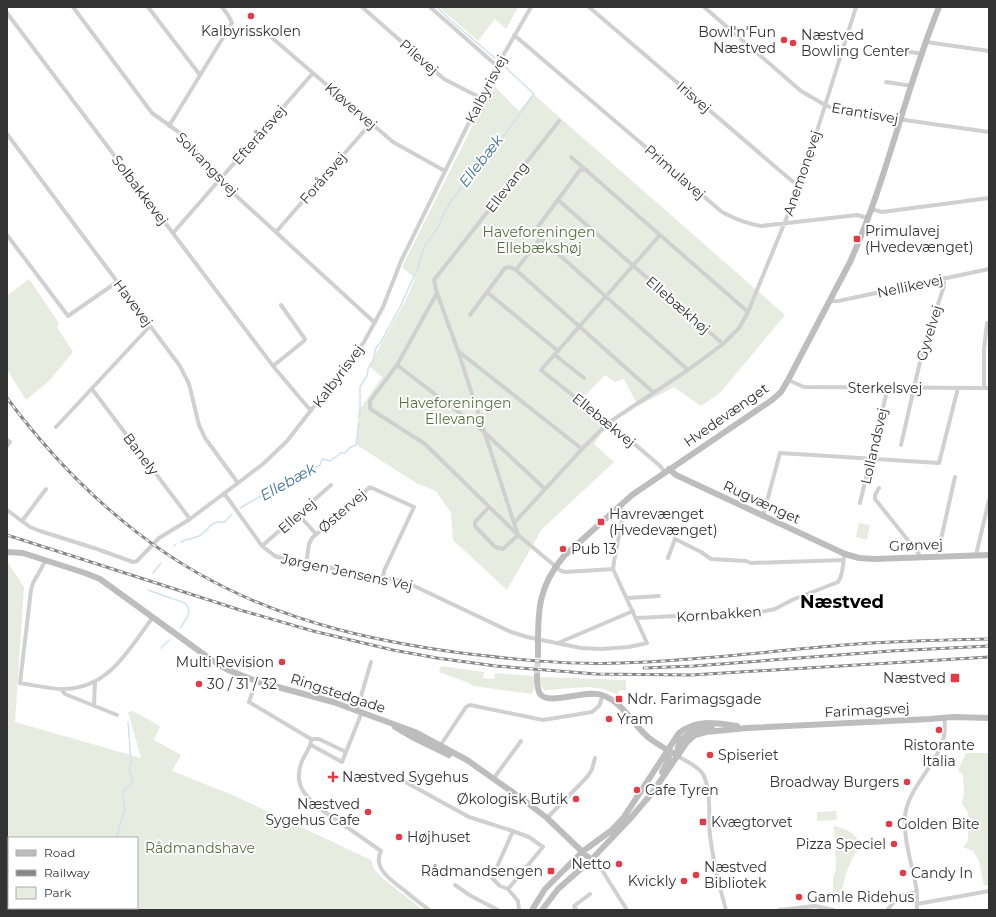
<svg xmlns="http://www.w3.org/2000/svg" width="996" height="917" font-family="Montserrat,sans-serif">
<rect width="100%" height="100%" fill="#fff"/>
<path fill="#e6ecdf" fill-rule="evenodd" d="M439 7H518L506 29 495 19 478 41Z
M493 85 519 111 533 94 785 315 721 392 701 406 674 387 638 406 624 379 615 382 605 375 577 404 607 425 594 444 614 462 542 529 507 590 453 540 451 513 436 491 416 483 357 445 358 412 382 377 369 366 408 296 415 278 402 267Z
M29 279 59 323 57 327 73 352 50 380 26 400 7 369V296Z
M859 523 870 525 867 540 856 537Z
M7 561 24 587 15 722 141 758 128 712 133 711 160 726 154 740 181 755 172 771 235 796 371 860 374 869 381 877 423 910H7ZM9 838H137V908H9Z
M441 666 484 672 483 678 494 679 495 673 534 676V690L532 694 473 686 469 683 439 672Z
M540 677 626 680V690L618 691 619 696C597 681 569 690 544 690L541 685Z
M966 753H989V885L984 886 979 861 973 851 963 847 968 841V813L962 803 964 793 963 775 958 770Z
M836 811 837 820 817 821V812Z
M834 826C848 829 855 833 861 845 848 863 846 873 841 895L833 892V877L836 870Z"/>
<g fill="none" stroke-linecap="round" stroke-linejoin="round">
<path stroke="#cfe2ee" stroke-width="1.5" d="M437 7 449 19 495 58
M417 271 424 247 439 226 442 217 452 199 501 140 534 94 503 65
M360 417V387L367 376 368 369 374 358 375 350 382 340 400 307 415 274
M240 508 287 481 320 465 321 461 323 459 330 461 341 453H345L349 448 356 445 359 423
M181 542C189 538 193 539 199 536 206 533 210 522 219 522 221 522 223 522 225 522L232 514
M174 546 176 544
M153 573 161 563
M148 590 185 603C194 611 185 621 180 628
M161 648 169 640
M116 838 125 809 123 797 124 790 131 784 133 779 129 770 131 762 128 722
M7 896H9
M48 908 49 910
M52 910 53 908"/>
<path stroke="#d6d6d6" stroke-width="6" stroke-dasharray="6 3" stroke-linecap="butt" d="M537 676 538 655"/>
<path stroke="#d0d0d0" stroke-width="4" d="M73 7 152 113 180 133 189 142 219 180 375 323
M148 7 200 75
M362 7 444 79 481 98
M430 7 497 66
M589 7 792 181 800 185
M704 7 801 91 825 105 841 111 989 132
M7 13 273 366 311 411
M263 30 393 142 445 171
M514 35 722 212C735 219 747 224 761 226L857 215 868 218
M926 42 989 51
M898 50 923 54
M886 82 912 86
M169 126 232 23 228 15 222 7
M7 134 180 366 189 384 199 425 205 438 238 483
M571 157 748 312
M587 170H580L537 228 536 234 688 370
M558 200 723 344
M871 209 882 212 989 198
M276 232 371 123
M173 233 313 73
M7 235 68 316 117 282
M660 235 541 370 638 447 659 465 665 472
M516 270 540 239
M487 292 558 351
M437 293 397 365 370 401V408L372 410 425 444 518 535 561 571 566 572 613 569
M830 301H838L989 269
M470 315 505 268 510 267 516 270 653 392
M458 351 582 449
M555 355 584 378
M397 365 483 431 545 489
M273 366 304 341 305 339 281 305
M788 380 804 387 989 388
M984 388V349L987 323
M92 389 190 519
M56 427 150 326
M7 440 10 442 7 446
M901 445 922 353 944 286V278
M879 488 875 495V499L919 554V557
M224 493 262 546 275 556 284 559 401 581 412 585 511 632 527 637 581 648 601 649 629 647 647 643 613 569 614 562 622 520 623 514 619 506
M860 503 886 395V389
M489 507 476 521 475 523V526L495 547 503 549 518 535 458 351 437 293 434 280 559 121
M7 510 30 527 40 531 97 549 133 562 137 561 159 538 190 519 238 483 263 464 287 441 364 342 383 307 401 261 481 98 497 66 531 7
M298 514 316 534
M763 516 780 453 939 463 958 388
M22 521 46 489
M514 523 582 449 608 423 688 370 723 344 739 328 748 312 757 290 800 185 856 7
M262 546 331 485
M976 555 989 500
M937 557 955 477
M668 558 675 539 701 552 711 559 746 561 751 563 843 560
M46 560 33 583 31 590 20 683C34 685 49 689 63 689 109 689 129 649 153 617
M306 564 309 544 312 538 370 487 414 507 384 571 383 578
M627 598 659 596
M636 618 761 612 775 609 792 600 838 582C844 574 842 563 845 554
M558 643 633 611
M256 681 249 702 311 739C312 746 306 752 303 759 290 786 309 801 329 815
M61 689 65 694 117 715
M94 706 95 682
M357 710 371 662
M311 739H319L346 752
M311 745 342 762 362 712
M440 746 466 707 470 705 543 720 592 712 599 706 603 695
M678 756C685 761 698 766 703 774 712 792 708 815 710 835 713 861 719 885 726 910
M494 778 521 741
M400 779 469 817 510 830 529 837 543 847 508 889 500 886 492 878 513 831
M331 816 381 851C372 868 392 881 404 890 412 897 420 903 429 910
M547 818 588 776 592 769 595 758
M591 860 600 867 627 910
M455 885 471 896 498 910
M508 889 518 901 519 910
M917 904 989 891
M576 910 574 906 590 894
M779 910 815 906 833 910
M887 910 900 896 917 892
M917 910C917 904 917 898 917 892 913 866 901 835 906 810 914 777 951 754 944 718"/>
<path stroke="#bdbdbd" stroke-width="6" d="M669 469 676 475 845 554 859 558 874 559 989 555
M7 552 23 553 85 573 100 579 213 661 228 670 256 681 333 702 415 732 467 760 525 801 547 818 591 860
M538 655C538 614 536 589 564 556L632 495 772 400 781 392 788 380 850 262C887 180 905 90 939 7
M537 676C537 682 537 689 540 694 549 706 587 689 602 695 623 702 633 725 649 738 658 745 668 750 678 756
M395 727 412 737 449 755
M678 756C674 735 696 730 712 726
M662 772 669 759 668 750
M532 910 545 889 582 852 612 830 624 817 679 733C697 719 716 723 737 726
M542 910 558 889 591 860 629 820 652 793 687 742 695 735 706 732 747 728 930 719 953 717 989 718"/>
<g stroke="#888" stroke-width="3">
<path id="rail" d="M7 398C65 476 140 547 228 589 299 624 376 641 454 652 509 659 565 665 620 663 695 661 770 651 844 645 892 641 941 640 989 639
M7 535 240 610 313 631 393 650 437 658 496 666 596 674 691 675 989 657
M644 668 694 666 891 651 989 646"/>
</g>
<use href="#rail" stroke="#fff" stroke-width="1.5" stroke-dasharray="4.5" stroke-linecap="butt"/>
</g>
<g fill="#e63946" stroke="#fff" stroke-width="1.5">
<circle cx="251" cy="16" r="4"/>
<circle cx="784" cy="40" r="4"/>
<circle cx="793" cy="43" r="4"/>
<rect x="853" y="235" width="8" height="8" rx="2"/>
<rect x="597" y="518" width="8" height="8" rx="2"/>
<circle cx="563" cy="549" r="4"/>
<circle cx="282" cy="662" r="4"/>
<rect x="950" y="673" width="10" height="10" rx="2"/>
<circle cx="199" cy="684" r="4"/>
<rect x="615" y="695" width="8" height="8" rx="2"/>
<circle cx="609" cy="719" r="4"/>
<circle cx="939" cy="730" r="4"/>
<circle cx="710" cy="755" r="4"/>
<path d="M331 771h4v4h4v4h-4v4h-4v-4h-4v-4h4z"/>
<circle cx="907" cy="782" r="4"/>
<circle cx="637" cy="790" r="4"/>
<circle cx="576" cy="799" r="4"/>
<circle cx="368" cy="812" r="4"/>
<rect x="699" y="818" width="8" height="8" rx="2"/>
<circle cx="889" cy="824" r="4"/>
<circle cx="399" cy="837" r="4"/>
<circle cx="894" cy="844" r="4"/>
<circle cx="619" cy="864" r="4"/>
<rect x="547" y="867" width="8" height="8" rx="2"/>
<circle cx="903" cy="873" r="4"/>
<circle cx="696" cy="875" r="4"/>
<circle cx="684" cy="881" r="4"/>
<circle cx="799" cy="897" r="4"/>
</g>
<g text-anchor="middle" stroke-width="4" stroke-linejoin="round" paint-order="stroke">
<g font-size="14" fill="#333" stroke="#fff" text-anchor="start">
<text x="251" y="36" text-anchor="middle">Kalbyrisskolen</text>
<text x="776" y="37" text-anchor="end">Bowl'n'Fun<tspan x="776" dy="16">Næstved</tspan></text>
<text x="801" y="40">Næstved<tspan x="801" dy="16">Bowling Center</tspan></text>
<text x="865" y="236">Primulavej<tspan x="865" dy="16">(Hvedevænget)</tspan></text>
<text x="609" y="519">Havrevænget<tspan x="609" dy="16">(Hvedevænget)</tspan></text>
<text x="571" y="554">Pub 13</text>
<text x="274" y="667" text-anchor="end">Multi Revision</text>
<text x="946" y="683" text-anchor="end">Næstved</text>
<text x="207" y="689">30 / 31 / 32</text>
<text x="627" y="704">Ndr. Farimagsgade</text>
<text x="617" y="724">Yram</text>
<text x="939" y="750" text-anchor="middle">Ristorante<tspan x="939" dy="16">Italia</tspan></text>
<text x="718" y="760">Spiseriet</text>
<text x="342" y="782">Næstved Sygehus</text>
<text x="899" y="787" text-anchor="end">Broadway Burgers</text>
<text x="645" y="795">Cafe Tyren</text>
<text x="568" y="804" text-anchor="end">Økologisk Butik</text>
<text x="360" y="809" text-anchor="end">Næstved<tspan x="360" dy="16">Sygehus Cafe</tspan></text>
<text x="711" y="827">Kvægtorvet</text>
<text x="897" y="829">Golden Bite</text>
<text x="407" y="842">Højhuset</text>
<text x="886" y="849" text-anchor="end">Pizza Speciel</text>
<text x="611" y="869" text-anchor="end">Netto</text>
<text x="704" y="872">Næstved<tspan x="704" dy="16">Bibliotek</tspan></text>
<text x="543" y="876" text-anchor="end">Rådmandsengen</text>
<text x="911" y="878">Candy In</text>
<text x="676" y="886" text-anchor="end">Kvickly</text>
<text x="807" y="902">Gamle Ridehus</text>
</g>
<g font-size="14" fill="#333" stroke="#fff">
<text transform="translate(419 57) rotate(41)" y="5">Pilevej</text>
<text transform="translate(486 89) rotate(-63)" y="5">Kalbyrisvej</text>
<text transform="translate(694 97) rotate(41)" y="5">Irisvej</text>
<text transform="translate(351 106) rotate(41)" y="5">Kløvervej</text>
<text transform="translate(865 113) rotate(10)" y="5">Erantisvej</text>
<text transform="translate(259 135) rotate(-49)" y="5">Efterårsvej</text>
<text transform="translate(207 164) rotate(46)" y="5">Solvangsvej</text>
<text transform="translate(675 172) rotate(41)" y="5">Primulavej</text>
<text transform="translate(802 173) rotate(-71)" y="5">Anemonevej</text>
<text transform="translate(323 178) rotate(-49)" y="5">Forårsvej</text>
<text transform="translate(507 187) rotate(-52)" y="5">Ellevang</text>
<text transform="translate(140 190) rotate(53)" y="5">Solbakkevej</text>
<text transform="translate(910 286) rotate(-12)" y="5">Nellikevej</text>
<text transform="translate(133 303) rotate(53)" y="5">Havevej</text>
<text transform="translate(678 305) rotate(41)" y="5">Ellebækhøj</text>
<text transform="translate(929 333) rotate(-73)" y="5">Gyvelvej</text>
<text transform="translate(338 376) rotate(-53)" y="5">Kalbyrisvej</text>
<text x="885" y="393">Sterkelsvej</text>
<text transform="translate(726 415) rotate(-35)" y="5">Hvedevænget</text>
<text transform="translate(604 420) rotate(39)" y="5">Ellebækvej</text>
<text transform="translate(874 446) rotate(-77)" y="5">Lollandsvej</text>
<text transform="translate(141 454) rotate(53)" y="5">Banely</text>
<text transform="translate(762 502) rotate(25)" y="5">Rugvænget</text>
<text transform="translate(342 511) rotate(-41)" y="5">Østervej</text>
<text transform="translate(297 516) rotate(-41)" y="5">Ellevej</text>
<text transform="translate(916 545) rotate(-2)" y="5">Grønvej</text>
<text transform="translate(347 572) rotate(12)" y="5">Jørgen Jensens Vej</text>
<text transform="translate(719 614) rotate(-4)" y="5">Kornbakken</text>
<text transform="translate(338 693) rotate(18)" y="5">Ringstedgade</text>
<text transform="translate(867 710) rotate(-3)" y="5">Farimagsvej</text>
</g>
<g font-size="14" fill="#56703f" stroke="#fff">
<text x="539" y="237">Haveforeningen<tspan x="539" dy="16">Ellebækshøj</tspan></text>
<text x="455" y="408">Haveforeningen<tspan x="455" dy="16">Ellevang</tspan></text>
<text x="200" y="853">Rådmandshave</text>
</g>
<g font-size="15" font-style="italic" fill="#3f7597" stroke="#fff">
<text transform="translate(481 161) rotate(-52)" y="5">Ellebæk</text>
<text transform="translate(288 482) rotate(-29)" y="5">Ellebæk</text>
</g>
<g font-size="18" font-weight="bold" fill="#000" stroke="#fff">
<text x="842" y="608">Næstved</text>
</g>
</g>
<rect width="996" height="917" fill="none" stroke="#333333" stroke-width="16"/>
<rect x="8" y="837" width="130" height="72" fill="#ffffff" stroke="#adadad"/>
<rect x="16" y="850" width="20" height="6" fill="#bdbdbd" stroke="#adadad"/>
<text x="44" y="857" font-size="12" fill="#333333">Road</text>
<rect x="16" y="870" width="20" height="6" fill="#888888" stroke="#adadad"/>
<text x="44" y="877" font-size="12" fill="#333333">Railway</text>
<rect x="16" y="887" width="20" height="12" fill="#e6ecdf" stroke="#adadad"/>
<text x="44" y="897" font-size="12" fill="#333333">Park</text>
</svg>
